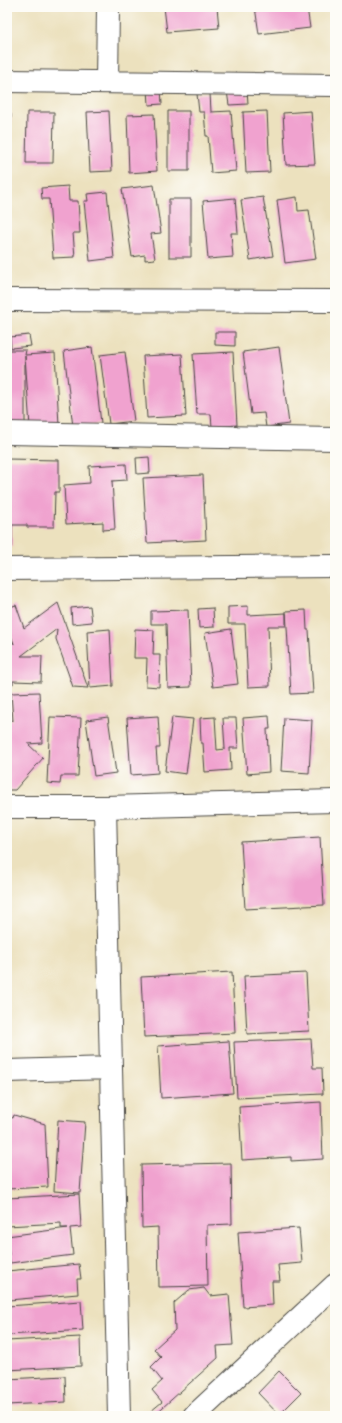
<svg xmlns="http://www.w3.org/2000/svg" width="342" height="1423" font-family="'Architects Daughter',sans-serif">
<rect width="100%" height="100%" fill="#fdfcf7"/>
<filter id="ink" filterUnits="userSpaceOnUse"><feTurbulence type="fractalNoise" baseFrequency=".025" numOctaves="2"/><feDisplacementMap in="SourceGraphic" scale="8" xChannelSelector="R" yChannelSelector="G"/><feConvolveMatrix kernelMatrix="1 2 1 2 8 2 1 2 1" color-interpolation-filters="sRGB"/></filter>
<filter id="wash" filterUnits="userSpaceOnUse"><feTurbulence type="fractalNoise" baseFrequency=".012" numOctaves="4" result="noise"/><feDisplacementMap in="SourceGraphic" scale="16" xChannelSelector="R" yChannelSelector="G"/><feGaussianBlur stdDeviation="0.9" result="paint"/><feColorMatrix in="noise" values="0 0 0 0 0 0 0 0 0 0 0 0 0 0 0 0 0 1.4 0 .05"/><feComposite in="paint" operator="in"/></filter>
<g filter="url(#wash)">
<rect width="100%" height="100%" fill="#ece1be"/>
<g id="blocks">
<path fill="#f0a2cf" d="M164 7H217L219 28 167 32Z
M255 7H307L310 28 259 34Z
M148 89H161L162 104 149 105Z
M247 89 248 104 229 105 227 91Z
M210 93 211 112 231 111 236 171 211 173 208 136H206L204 112H199L197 94Z
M109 111 112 171 90 172 87 112Z
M168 111H189V171H168Z
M267 111 270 172 246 173 243 112Z
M311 111 315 164 286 165 283 113Z
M27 112H54L53 163H26Z
M7 113H11V163H7Z
M154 114 157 171 129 173 127 115Z
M154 185 161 233 151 234 155 259 145 260V255L132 257 122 189Z
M68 186 69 201H78L80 233H73L75 257 53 258 49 199H42L41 188Z
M107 192 114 258 90 261 84 201H88L87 194Z
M263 197 273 256 250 260 241 200Z
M297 197 298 211 309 210 316 259 285 263 277 200Z
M235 198 238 233H231L233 257 208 259 203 201Z
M169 199H191V257H169Z
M215 332H235V346L215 345Z
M29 335 31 346 11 348 10 337Z
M92 347 101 423 73 427 64 351Z
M279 347 289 424 266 427 264 413 251 414 243 352Z
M7 350H26L25 355 55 353 59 425 30 427 25 356V427H7Z
M125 352 134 421 109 424 100 355Z
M233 352 237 425 212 427 211 414H197L193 354Z
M182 354 186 416 147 418 143 356Z
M149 457 150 473 137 474 136 458Z
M7 459 59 460V492H55L54 527H27V525H12V547H7Z
M126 464 127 480 112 481 115 529 103 530V522L66 524 64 485 90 483 89 466Z
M203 475 206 540 147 543 143 478Z
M58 603 88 688 73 687 56 639 57 629 21 656H42L41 682 13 681V684H7V634L14 644 7 624V608L16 605 24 628Z
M90 606 92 622 72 624 71 608Z
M248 606V615L286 613V626H268L270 686 248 687 245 624H228V607Z
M213 608 214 627 199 628 198 609Z
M188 610 191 687 168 688 166 624H151V611Z
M306 610 307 630H309L313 693 291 694 286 611Z
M110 629 113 686 90 688 87 631Z
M135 629 154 630 153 655H160L159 687 146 686 147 658H134Z
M231 629 238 684 213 687 205 633Z
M39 692 42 743 28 744 43 758 15 790H7V716L13 721 11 693Z
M158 716 160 748H156L158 773 131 775 127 718Z
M269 716 270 729H267L269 772 247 774 243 718Z
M50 717 81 718 78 776H61L60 784 47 783Z
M108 717 116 773 94 776 86 720Z
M172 717 193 719 186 774 165 771Z
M215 717 217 750 225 749 223 718H236L238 748H230L231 770 205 772 203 743H201L200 718Z
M284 718 312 720 309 773 281 771Z
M320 837 324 905 245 909 241 842Z
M232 972 235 1033 144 1037 141 977Z
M306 973 309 1031 247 1034 244 976Z
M311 1039 313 1068H322L323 1094 237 1098 234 1042Z
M229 1041 233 1093 161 1098 158 1046Z
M321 1102 323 1159 291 1161V1157L242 1160 239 1107Z
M14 1115 45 1124 48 1187 7 1189V1116L13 1118Z
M58 1120 85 1122 80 1193 54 1191Z
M231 1163 232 1224 207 1225 208 1286 159 1287 158 1227 142 1228 141 1165Z
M79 1194 81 1227 70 1228 73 1255 10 1263 7 1236 68 1228H61V1223L7 1226V1198Z
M299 1228 302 1263 278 1265 280 1281H272L273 1305 243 1307 238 1232Z
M79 1264 81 1279H77L78 1294 9 1300 7 1271Z
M204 1288 210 1296 229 1294 233 1345 217 1346 218 1358 153 1416H145L162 1402 152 1390 162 1381 151 1367 161 1357 154 1349 175 1330 174 1303 189 1290Z
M81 1301 83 1330 9 1335 7 1306Z
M80 1337 81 1366 7 1370V1341Z
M279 1371 301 1393 279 1415 258 1393Z
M65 1376 66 1402 7 1405V1379Z"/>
</g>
</g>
<g filter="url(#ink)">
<use href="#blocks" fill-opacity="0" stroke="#484641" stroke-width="1"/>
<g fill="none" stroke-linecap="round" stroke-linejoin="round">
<g stroke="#484641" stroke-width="24">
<path id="minor" d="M7 81 335 85
M107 82 108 7
M7 300 335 301
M7 433 335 439
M7 569 335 566
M7 807H105L335 801
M105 807 119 1416
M7 1071 110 1068
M194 1416 335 1285"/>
</g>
<use href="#minor" stroke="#fff" stroke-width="22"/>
</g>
</g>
<rect width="342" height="1423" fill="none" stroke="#fdfcf7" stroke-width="24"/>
</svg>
